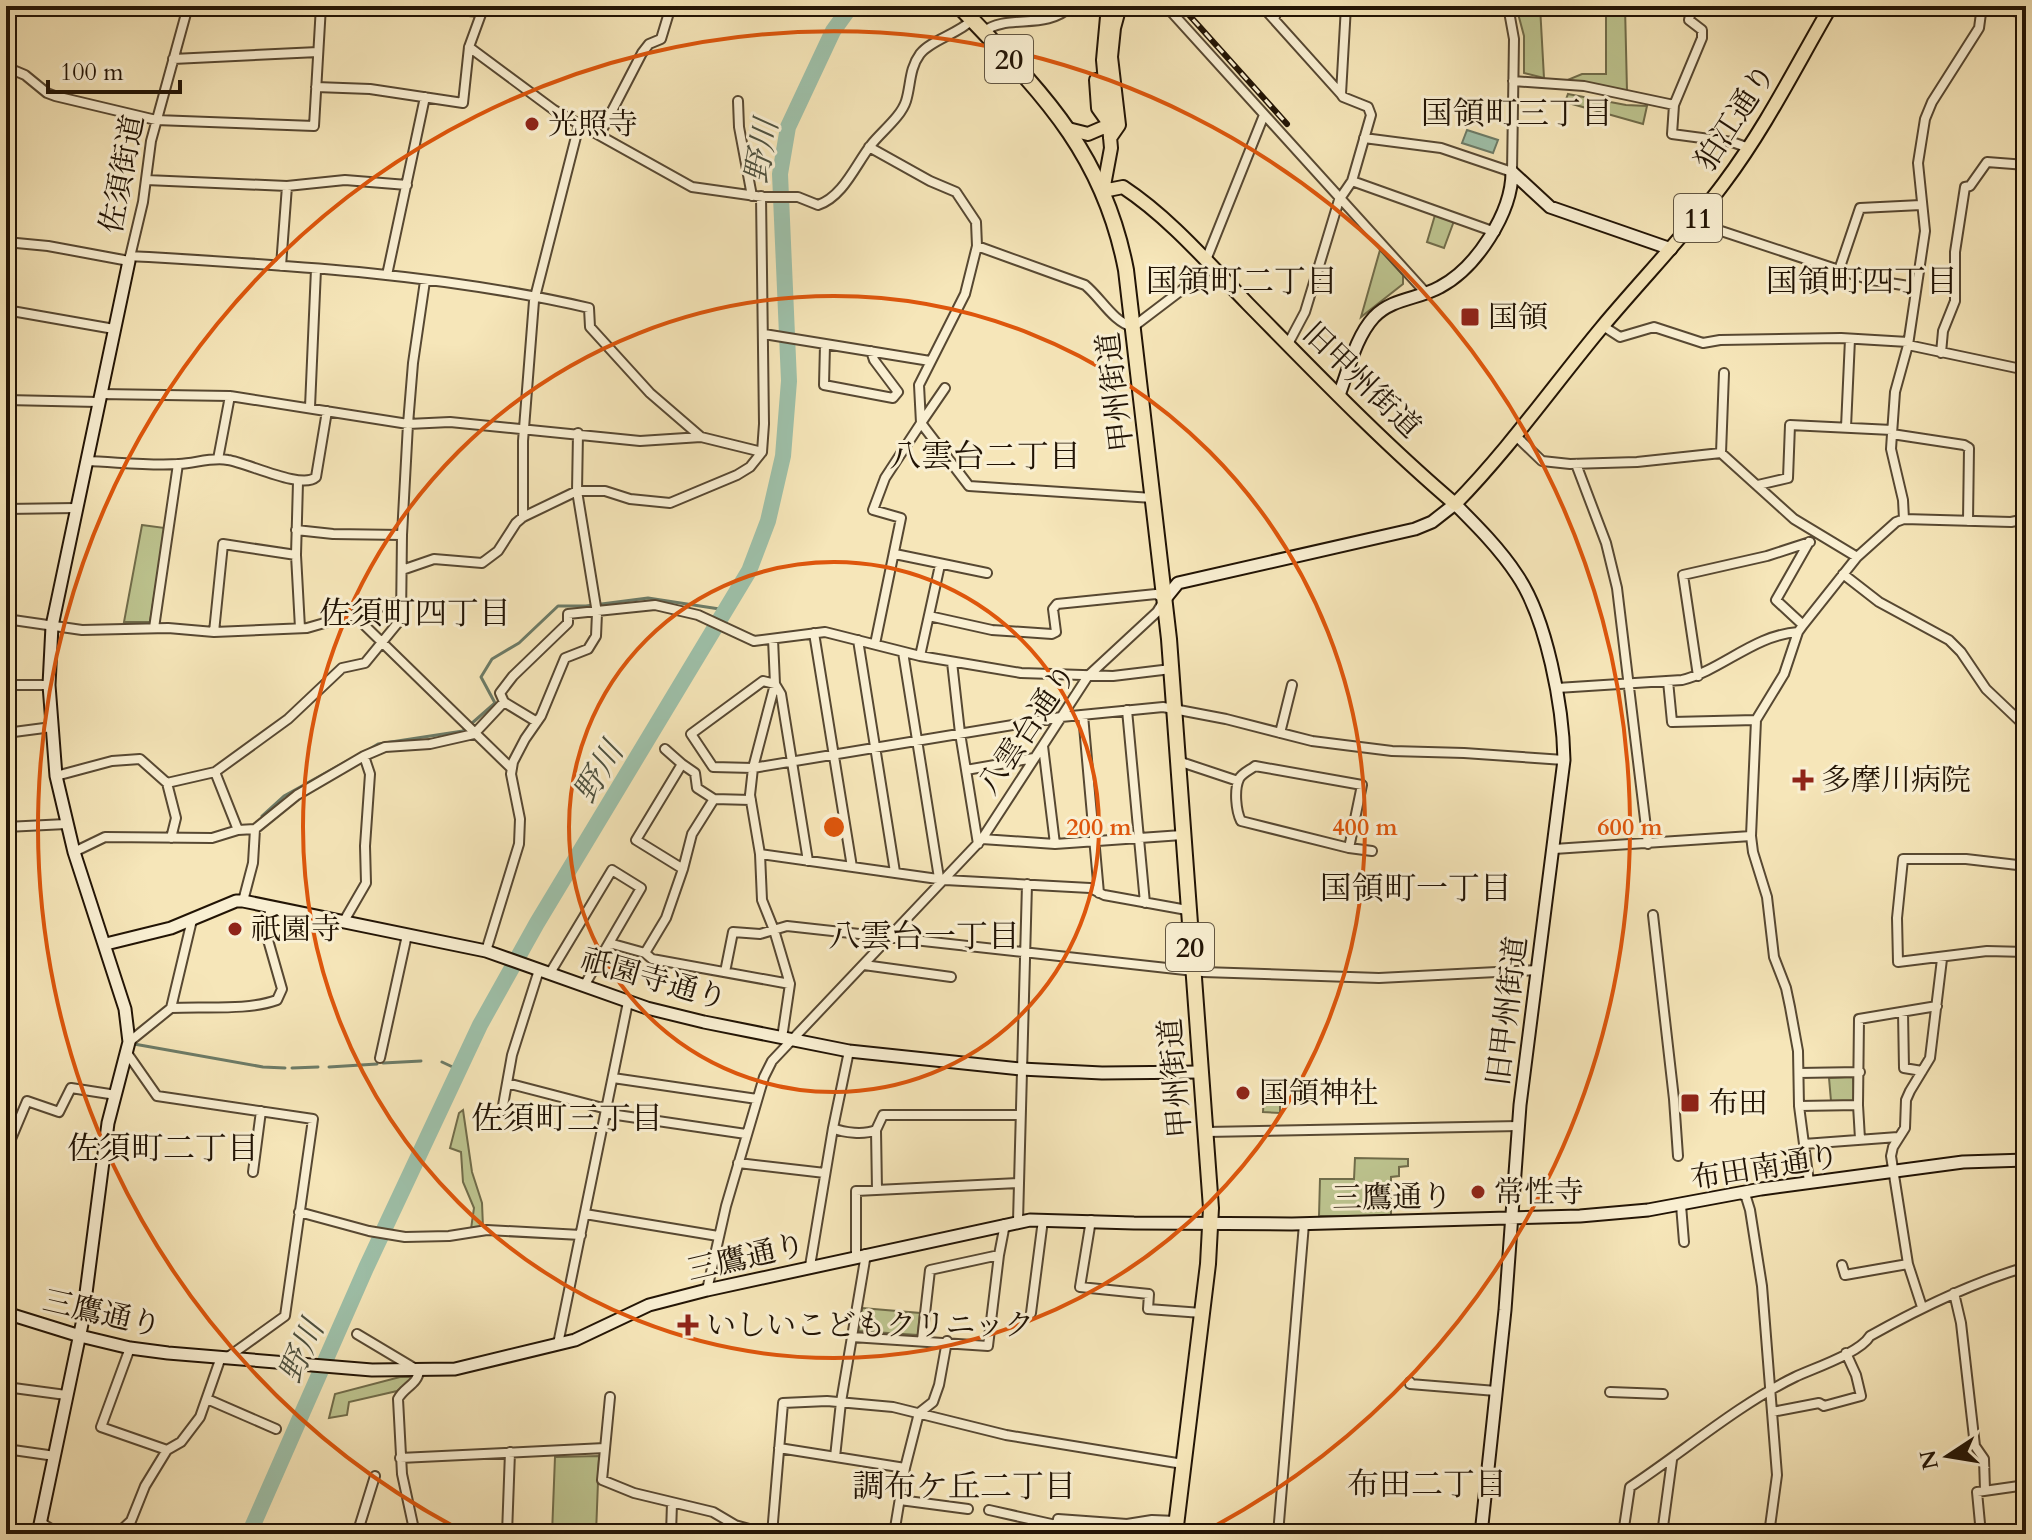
<svg xmlns="http://www.w3.org/2000/svg" width="2032" height="1540" font-family="Cardo,'Noto Serif JP',serif">
<rect width="100%" height="100%" fill="#f6e6b9"/>
<filter id="stains"><feTurbulence type="fractalNoise" baseFrequency=".0025" numOctaves="4"/><feColorMatrix values="0 0 0 0 .2 0 0 0 0 .09 0 0 0 0 .02 0 0 0 .5 -.17"/></filter>
<radialGradient id="worn" r=".72"><stop offset=".6" stop-color="#630" stop-opacity="0"/><stop offset="1" stop-color="#630" stop-opacity=".3"/></radialGradient>
<path fill="#bdc48f" stroke="#706c4a" stroke-width="2" d="M1516 6H1540L1544 78 1524 73V36Z
M1579 6H1625L1627 91 1565 81 1582 74H1606V8L1579 9Z
M1568 94 1626 105 1647 106 1643 124 1565 102Z
M1435 215 1454 221 1444 248 1427 242Z
M1380 250 1403 275V284L1361 317Z
M142 525 165 528 150 622H124Z
M1853 1077 1854 1101H1831L1829 1078Z
M1264 1095H1280V1113L1263 1112Z
M463 1110 472 1172 482 1203 483 1227 471 1229 474 1208 463 1182 461 1152 450 1148 459 1113Z
M1355 1158 1408 1159V1166L1399 1167V1176L1391 1177V1216H1319L1320 1179H1354Z
M862 1308 920 1313 918 1335 858 1331Z
M400 1377H411V1381L397 1391 349 1402 347 1415 329 1418 335 1394Z
M599 1456 596 1534H552L555 1457Z"/>
<path fill="#9ec0a9" stroke="#6c7b67" stroke-width="2" d="M1467 130 1498 140 1493 153 1462 143Z"/>
<g fill="none" stroke-linecap="round" stroke-linejoin="round">
<path stroke="#6c7b67" stroke-width="3" d="M363 753 378 744 463 731 495 703 481 677 492 659 519 643 558 606H586L648 598 726 610
M262 816 284 796 349 760
M134 1044 263 1067 285 1068
M442 1062 459 1070
M383 1063 421 1061
M329 1067 377 1064
M292 1068 318 1067"/>
<path stroke="#9ec0a9" stroke-width="16" d="M249 1534 366 1268 480 1025 537 923 749 571 768 521 783 456 789 381 780 174 788 127 833 31 851 6"/>
<g stroke="#574832" stroke-width="12">
<path id="street" d="M406 6 481 12
M1166 6 1426 293
M1262 6 1341 94
M1692 6 1689 20 1702 30V38L1674 105 1672 134 1732 142 1749 148
M1945 6 2026 12
M1274 19 1279 6
M983 32C1007 13 1046 31 1071 6
M469 47 554 110 692 187 763 197H798L818 205C843 197 856 164 871 145 881 132 901 117 906 101 911 85 909 69 920 54 931 40 958 34 972 20
M173 59 318 52
M6 67 25 75 47 93 55 96 156 120 314 126 321 6
M1513 81 1584 86 1674 105
M316 87 370 89 463 103 469 47 484 6
M738 101 739 127 752 196
M600 134 642 53 649 44 661 39 671 6
M1364 138 1441 148 1512 172 1514 39 1508 6
M869 147 930 181 956 192 976 222 977 246 965 294 919 385 921 423 885 478 873 510 901 518 875 644
M146 180 287 186 345 180 407 185
M1352 181 1495 232
M1694 222 1839 270 1860 208 1921 205
M6 242 48 246 129 261 143 202 151 141 187 10 191 6
M977 246 1085 285C1101 298 1113 322 1133 327L1212 267
M130 256C283 265 439 273 589 308L590 327 650 393 701 437
M1206 260 1264 115
M281 266 287 186
M1839 270 1871 280 1915 287
M387 275 425 97
M6 310 114 329
M1603 326 1620 337 1654 327 1703 343 1720 340 1841 338 1908 342
M764 334 930 361
M1288 344 1305 312 1339 200 1352 181 1371 115 1368 107 1343 97 1341 94 1346 6
M825 345 824 385 893 398 898 392 874 360 871 351
M1908 345 2026 370
M1941 353 1943 331 1955 301V252L1965 187 1970 186 1987 162 2026 165
M945 388 921 423 969 486 1153 498
M100 394 230 396 408 424 450 422 640 441 701 437 762 452
M6 400 98 402
M310 407 316 269
M1846 427 1850 339
M1892 434 1964 445 1969 448 1968 521
M1517 437 1542 461 1570 464 1637 462 1721 453 1794 519 1857 557
M1721 453 1724 373
M218 459 230 396
M86 461C117 462 149 466 179 464 196 463 212 457 228 460 248 463 302 490 316 477L327 411
M1576 464 1606 543 1617 588 1648 844
M298 482 296 555 300 628
M1758 485 1788 478 1790 425 1892 430
M6 509 76 508
M523 517V441L534 301 579 125
M1904 519 1903 500 1891 449 1892 434 1895 392 1908 345 1925 231 1918 163 1925 119 1932 102 1979 28 1982 6
M296 530 333 534 402 535
M895 554 987 573
M402 570 434 559 482 563 498 551 516 523 523 517 577 491H605L630 499 670 503 737 475 750 467 762 452 764 424 761 196
M1843 574 1879 602 1949 640 1961 652 1986 689 2026 727
M355 616 511 768
M6 619 82 630 168 628 214 632 307 628 401 601
M1803 625 1776 600 1809 542
M154 628 178 464
M214 632 223 544 296 555
M814 633 852 867
M773 639 775 684 753 768 750 795 760 854 945 880 1090 888 1104 895 1187 910
M858 640 895 872
M903 652 939 878
M920 656 940 565
M952 662 960 733 978 844
M1698 676 1683 575 1767 556 1810 542
M1668 681 1672 722 1756 720
M6 685H49
M1557 688 1682 680C1722 670 1754 635 1798 632
M1127 710 1145 903
M1083 715 1099 893
M537 722 504 702 500 693 513 676 568 623V614L655 605 698 615 754 641 825 632 920 656 1021 673 1113 676 1171 669
M6 733 52 727
M1280 733 1292 685
M1043 746 1055 844
M665 749 682 764 636 840 683 869
M1178 761 1238 781
M682 764 695 773 697 788 714 799
M966 770 1034 758
M215 772 288 719 342 668 365 663 401 619 402 535 408 424 413 363 425 281
M56 776 112 761 140 759 167 783 215 772 238 830
M167 783 176 818 171 838
M6 827 66 824
M982 839 1055 844 1182 835
M1349 848 1241 821C1236 811 1234 790 1239 779 1242 773 1250 770 1255 766L1362 785 1349 848 1372 851
M1554 849 1751 836
M74 852 105 837 212 838 238 830 255 829 297 795 364 756 385 747 430 744 474 734 504 702
M760 854 762 900 774 930 790 984 782 1038
M808 861 781 694 775 684 763 681 691 734 713 767 753 768 1061 717 1163 707 1226 719 1312 741 1392 751 1464 753 1564 760
M2026 866 1966 859H1903L1897 918 1898 962 1987 951 2026 952
M243 901 253 863 255 829
M1653 915 1674 1099 1678 1156
M344 921 366 883 365 846 370 774 364 756
M609 943 645 953 652 959 790 984
M486 951 519 844 520 819 511 774 513 762 525 739 541 716 565 658 588 649 596 636 597 613 577 491 578 433
M645 953 666 918 683 869 692 834 714 799 751 800
M864 965 951 977
M725 972 733 932 760 934 787 926 1203 972 1379 978 1537 970
M550 973 612 870 641 888 584 986
M171 1008C204 1006 247 1011 277 1000L282 989 266 933 271 906
M1903 1012 1904 1068 1922 1071
M129 1042 171 1008 192 920
M849 1051 833 1128C844 1133 864 1135 876 1130
M127 1053 157 1096 313 1119 285 1316 228 1357
M380 1058 407 935
M1799 1073 1860 1072
M613 1078 757 1099
M507 1083 603 1108 610 1114 746 1134
M1858 1105 1860 1139
M1799 1106 1858 1105 1859 1019 1937 1006
M502 1111 512 1055 539 970
M1206 1132 1519 1126
M1804 1144 1898 1137
M6 1151 27 1101 59 1112 71 1088 116 1095
M738 1163 825 1173
M253 1172 261 1111
M1809 1182 1799 1106 1798 1051 1790 1007 1786 988 1774 957 1767 897 1753 852 1751 836 1756 720 1784 674 1798 632 1803 625 1857 557 1896 522 1904 519 2011 522 2026 519
M877 1190 876 1130 883 1115H1020
M1740 1193 1746 1197 1750 1210 1762 1286 1777 1475 1769 1534
M1681 1205 1684 1242
M299 1212 369 1231 405 1237 449 1236 487 1230 581 1235
M585 1214 718 1236
M1091 1220 1080 1287 1149 1294 1148 1309 1202 1313
M1018 1221 1027 884
M999 1255 1005 1224
M856 1256V1191L1019 1183
M1842 1265 1845 1275 1908 1264
M810 1266 833 1128
M707 1290 726 1206 764 1077 772 1061 982 839 1088 676 1157 612 1165 599 1156 594 1057 604 1053 609 1056 632 1052 634 992 630 929 616
M1954 1293 1961 1323 1975 1446 1984 1459 1985 1490
M1922 1307 1908 1264 1891 1156 1893 1147 1905 1128 1906 1100 1910 1091 1930 1058 1942 959
M1031 1313 1043 1220
M357 1334 419 1371C418 1384 403 1388 398 1399L402 1474 415 1534
M852 1337 988 1346 999 1255 930 1270 922 1340
M558 1344 628 1002
M130 1348 101 1427 167 1450
M1410 1382V1384L1496 1391
M6 1387 66 1395
M1610 1392 1663 1394
M610 1397 602 1480 634 1493 713 1512 735 1525 767 1534
M207 1399 276 1429
M1772 1412 1819 1403 1824 1406 1861 1396 1856 1375 1846 1353
M779 1448 905 1468 894 1534
M6 1449 55 1456
M835 1457 841 1402 866 1254
M400 1458 605 1448
M905 1468 919 1413 933 1402 939 1385 947 1341
M900 1500 968 1509
M989 1510 1056 1525
M40 1522 59 1534
M117 1534 131 1521 145 1486 167 1450 181 1442 200 1417 221 1357
M357 1534 375 1476
M507 1534 510 1452
M671 1534 672 1503
M772 1534 783 1403 827 1401 893 1407 1006 1435 1183 1464
M1055 1534 1058 1519 1127 1524 1152 1520 1176 1521
M1278 1534 1304 1224
M1623 1534 1630 1487C1683 1452 1739 1404 1795 1377 1814 1368 1860 1353 1870 1336 1920 1308 1971 1283 2026 1267
M1662 1534 1672 1460
M1981 1534 1977 1492 2026 1485"/>
</g>
<g stroke="#221405" stroke-width="15">
<path id="secondary" d="M1512 172 1550 207 1671 249
M1339 395C1349 369 1355 338 1374 317 1392 298 1419 299 1440 287 1476 268 1512 213 1512 172
M1165 599 1178 583 1415 529 1432 522 1455 504C1477 526 1500 549 1517 575 1547 619 1563 707 1564 760L1520 1105 1505 1310 1481 1534
M106 944 171 928 236 901H243L486 951 647 1008 704 1022 849 1051 1021 1069 1102 1073 1201 1072
M6 1313 80 1336 130 1348 168 1353 372 1370 455 1369 575 1340 649 1305 707 1290 1030 1220 1134 1223 1292 1224 1580 1216 1648 1210 1761 1189 1963 1162 2026 1160
M38 1534 82 1324 108 1123 129 1042 125 1009 74 852 56 776 49 685 52 626 129 261"/>
</g>
<g stroke="#221405" stroke-width="16">
<path id="primary" d="M1108 6 1103 60 1111 148 1103 191 1123 187C1170 218 1209 264 1248 304 1315 372 1382 442 1455 504 1509 449 1553 386 1602 327 1643 278 1687 233 1724 183 1766 127 1796 66 1831 6
M1096 80 1098 108 1108 122
M1068 129 1088 134 1109 125
M1110 138 1119 125 1111 57 1114 28 1120 6"/>
</g>
<g stroke="#221405" stroke-width="18">
<path id="highway" d="M959 6C1039 90 1103 150 1126 270L1169 639 1211 1208 1208 1264 1175 1534"/>
</g>
<use href="#street" stroke="#f9efd2" stroke-width="8"/>
<use href="#secondary" stroke="#f9efd2" stroke-width="11"/>
<use href="#primary" stroke="#f6e6b9" stroke-width="12"/>
<use href="#highway" stroke="#f6e6b9" stroke-width="14"/>
<g stroke="#221405" stroke-width="6">
<path id="rail" d="M1181 6 1287 124"/>
</g>
<use href="#rail" stroke="#f9efd2" stroke-width="3" stroke-dasharray="9" stroke-linecap="butt"/>
</g>
<g fill="none" stroke="#de560c" stroke-width="4">
<circle cx="834" cy="827" r="265"/>
<circle cx="834" cy="827" r="531"/>
<path d="M466 1533A796 796 0 1 1 1202 1533"/>
</g>
<g fill="#8f2418" stroke="#f9efd2" stroke-width="3">
<circle cx="532" cy="124" r="8"/>
<rect x="1460" y="307" width="20" height="20" rx="4"/>
<path d="M1799 768h8v8h8v8h-8v8h-8v-8h-8v-8h8z"/>
<circle cx="235" cy="929" r="8"/>
<circle cx="1243" cy="1093" r="8"/>
<rect x="1680" y="1093" width="20" height="20" rx="4"/>
<circle cx="1478" cy="1192" r="8"/>
<path d="M684 1313h8v8h8v8h-8v8h-8v-8h-8v-8h8z"/>
</g>
<g text-anchor="middle" stroke-width="6" stroke-linejoin="round" paint-order="stroke">
<g fill="#f9efd2" stroke="#625642" stroke-width="2">
<rect x="985" y="35" width="48" height="48" rx="6"/>
<rect x="1674" y="194" width="48" height="48" rx="6"/>
<rect x="1166" y="923" width="48" height="48" rx="6"/>
</g>
<g font-size="28" font-weight="bold" fill="#221405">
<text x="1009" y="69">20</text>
<text x="1698" y="228">11</text>
<text x="1190" y="957">20</text>
</g>
<g font-size="30" fill="#221405" stroke="#f9efd2">
<text transform="translate(1735 117) rotate(-57)" y="10">狛江通り</text>
<text transform="translate(122 174) rotate(-79)" y="10">佐須街道</text>
<text transform="translate(1362 380) rotate(44)" y="10">旧甲州街道</text>
<text transform="translate(1115 392) rotate(-97)" y="10">甲州街道</text>
<text transform="translate(1027 729) rotate(-56)" y="10">八雲台通り</text>
<text transform="translate(654 979) rotate(16)" y="10">祇園寺通り</text>
<text transform="translate(1507 1011) rotate(-83)" y="10">旧甲州街道</text>
<text transform="translate(1175 1078) rotate(-95)" y="10">甲州街道</text>
<text transform="translate(1765 1167) rotate(-9)" y="10">布田南通り</text>
<text transform="translate(1392 1197) rotate(-1)" y="10">三鷹通り</text>
<text transform="translate(746 1257) rotate(-13)" y="10">三鷹通り</text>
<text transform="translate(102 1313) rotate(13)" y="10">三鷹通り</text>
</g>
<g font-size="30" fill="#221405" stroke="#f9efd2" text-anchor="start">
<text x="548" y="134">光照寺</text>
<text x="1488" y="327">国領</text>
<text x="1821" y="790">多摩川病院</text>
<text x="251" y="939">祇園寺</text>
<text x="1259" y="1103">国領神社</text>
<text x="1708" y="1113">布田</text>
<text x="1494" y="1202">常性寺</text>
<text x="706" y="1335">いしいこどもクリニック</text>
</g>
<g font-size="32" fill="#221405" stroke="#f9efd2">
<text x="1517" y="124">国領町三丁目</text>
<text x="1242" y="292">国領町二丁目</text>
<text x="1862" y="292">国領町四丁目</text>
<text x="985" y="467">八雲台二丁目</text>
<text x="415" y="624">佐須町四丁目</text>
<text x="1416" y="899">国領町一丁目</text>
<text x="924" y="947">八雲台一丁目</text>
<text x="567" y="1129">佐須町三丁目</text>
<text x="163" y="1159">佐須町二丁目</text>
<text x="1427" y="1495">布田二丁目</text>
<text x="964" y="1497">調布ケ丘二丁目</text>
</g>
<g font-size="32" font-style="italic" fill="#4d503e" stroke="#f9efd2">
<text transform="translate(761 151) rotate(-80)" y="11">野川</text>
<text transform="translate(598 772) rotate(-59)" y="11">野川</text>
<text transform="translate(301 1351) rotate(-66)" y="11">野川</text>
</g>
</g>
<circle cx="834" cy="827" r="12" fill="#de560c" stroke="#f9efd2" stroke-width="4"/>
<g font-size="24" text-anchor="middle" font-weight="bold" fill="#de560c" stroke="#f9efd2" stroke-width="6" stroke-linejoin="round" paint-order="stroke">
<text x="1099" y="835">200 m</text>
<text x="1365" y="835">400 m</text>
<text x="1630" y="835">600 m</text>
</g>
<rect width="2032" height="1540" fill="none" stroke="#f6e6b9" stroke-width="32"/>
<rect x="8" y="8" width="2016" height="1524" fill="none" stroke="#221405" stroke-width="4"/>
<rect x="16" y="16" width="2000" height="1508" fill="none" stroke="#221405" stroke-width="2"/>
<g transform="translate(1948 1456) rotate(258)" stroke="#f9efd2" stroke-width="6" paint-order="stroke">
<path d="M0-6L14 30L0 20L-14 30Z" fill="#221405"/>
<text y="-12" font-size="22" font-weight="bold" text-anchor="middle" fill="#221405">N</text>
</g>
<path d="M48 80v12h132v-12" fill="none" stroke="#221405" stroke-width="4"/>
<text x="60" y="80" font-size="24" fill="#221405" stroke="#f9efd2" stroke-width="6" paint-order="stroke">100 m</text>
<rect width="100%" height="100%" filter="url(#stains)"/>
<rect width="100%" height="100%" fill="url(#worn)"/>
</svg>
